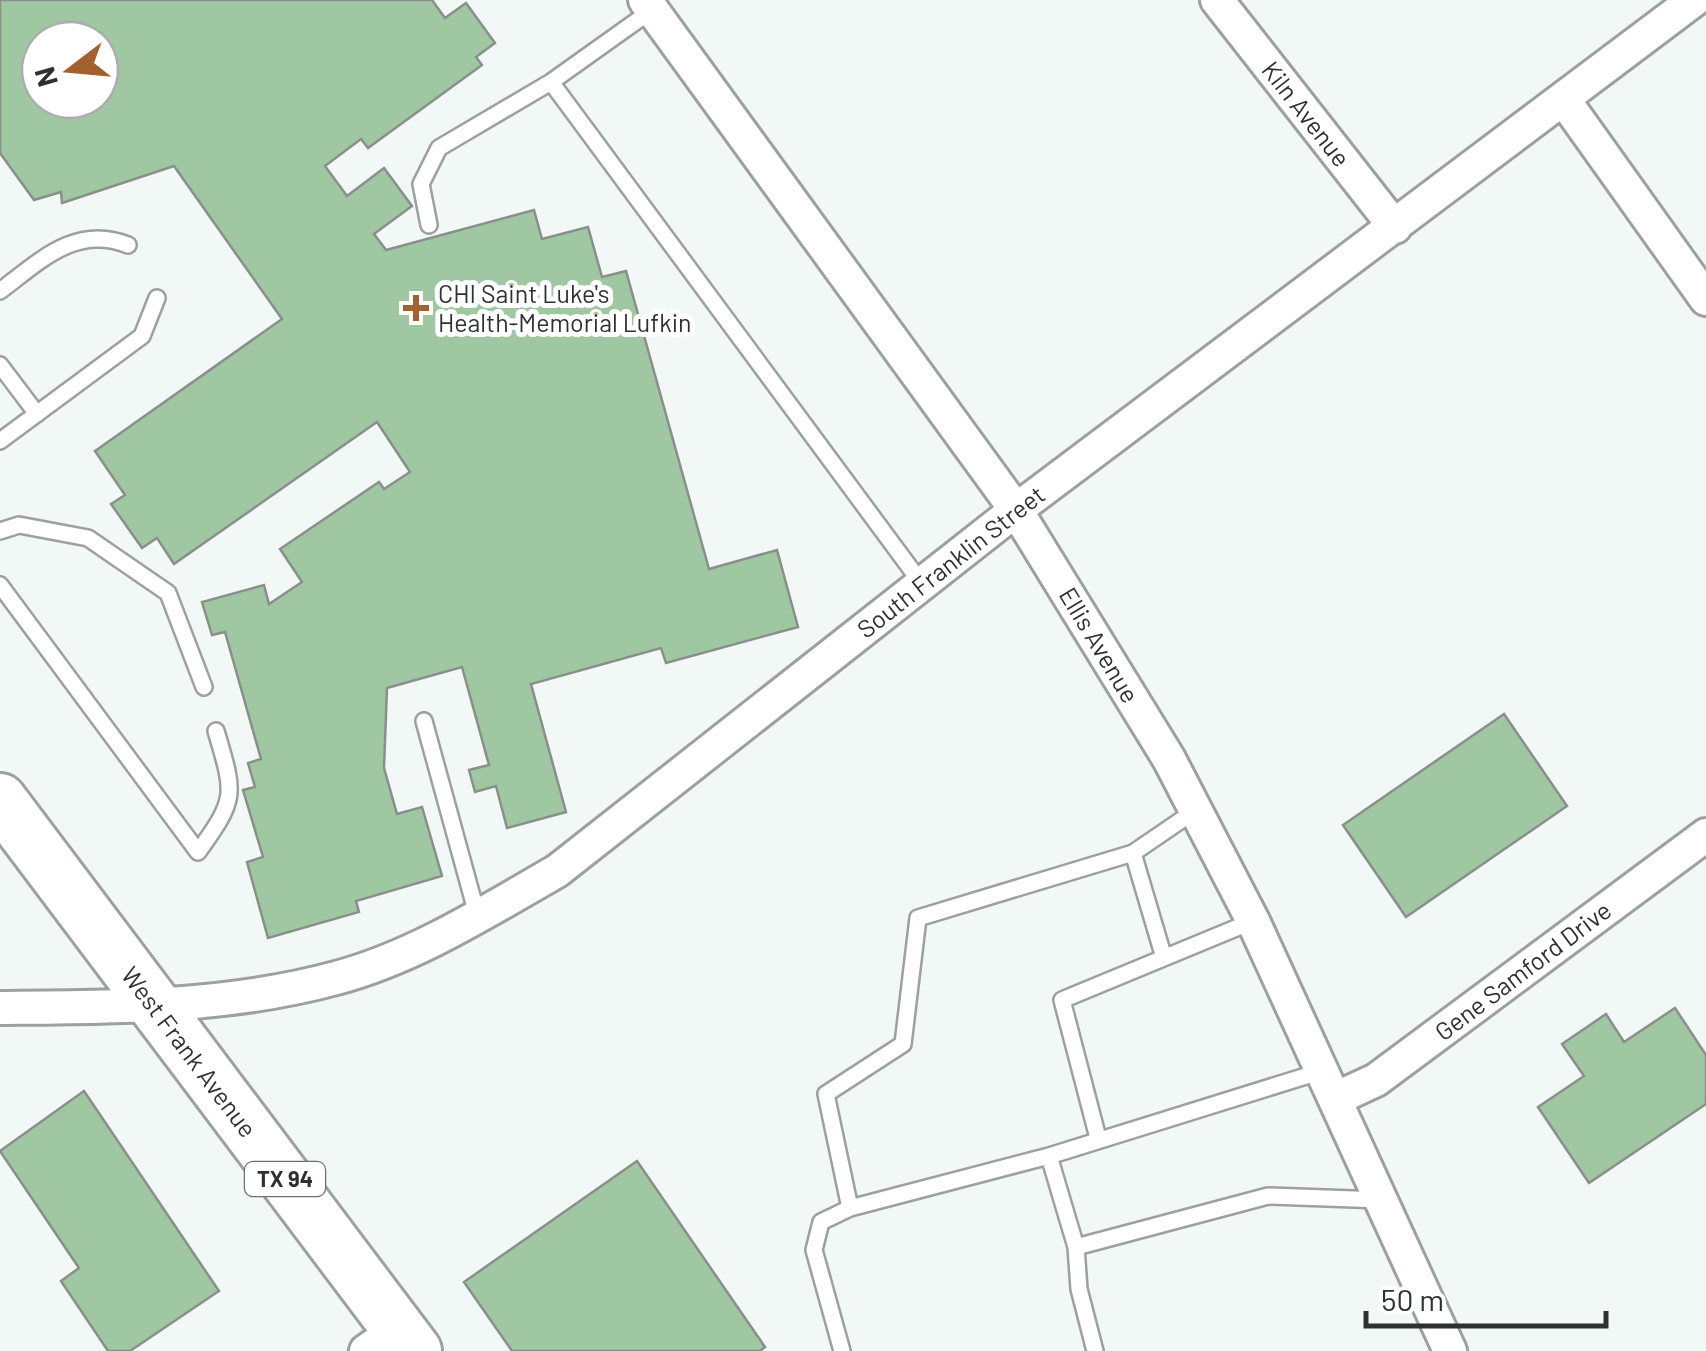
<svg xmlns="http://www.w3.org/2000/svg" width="1706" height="1351" font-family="Barlow,sans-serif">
<rect width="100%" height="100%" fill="#f2f8f6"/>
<path fill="#9fc7a2" stroke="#8b8f8b" stroke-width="2.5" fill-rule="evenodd" d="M0 0H432L445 18 466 3 495 43 476 57 482 65 368 148 361 139 325 166 347 196 384 168 412 206 374 234 386 250 534 210 542 239 588 227 602 277 626 271 709 569 777 550 798 627 666 663 661 648 531 684 566 812 507 828 496 786 475 792 469 770 489 765 462 667 387 688 384 768 397 814 422 807 442 876 356 901 359 912 268 938 247 862 263 857 243 790 255 787 248 763 261 759 225 632 212 635 202 602 264 585 269 604 302 582 280 549 379 482 384 489 410 472 377 422 174 564 157 538 142 548 111 504 125 495 95 451 282 319 174 166 62 203 61 192 34 200 0 153ZM40 40H100V100H40Z
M1504 714 1567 806 1406 917 1343 825Z
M1675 1008 1706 1055V1104L1589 1183 1538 1107 1584 1076 1562 1044 1606 1014 1624 1042Z
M84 1091 219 1291 130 1351H108L61 1281 79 1268 0 1151Z
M637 1161 765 1347 760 1351H512L464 1282Z"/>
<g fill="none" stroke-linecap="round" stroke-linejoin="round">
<g stroke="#9ca19f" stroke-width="20">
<path id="lane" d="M652 10 551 82 922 584
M429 225 421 184 439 148 551 82
M0 291C40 261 76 224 128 245
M0 365 37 414
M0 441 142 336 157 298
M0 531 19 525 88 538 168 593 204 687
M0 585 198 852C237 798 235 795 216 731
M424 721 478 918
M1164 958 1133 853 1196 810
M1322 1071 1049 1156 1076 1247 1268 1196 1382 1200
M1098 1138 1062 1000 1253 921
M850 1208 826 1094 903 1044 918 918 1133 853
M1076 1247 1079 1289 1095 1351
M842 1351 814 1250 821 1222 850 1208 1049 1156"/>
</g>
<g stroke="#9ca19f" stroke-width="38">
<path id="street" d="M645 0 1016 510 1169 759 1253 921 1450 1351
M1217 0 1395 227
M1564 100 1706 299
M0 1008C113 1007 226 1008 336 978 415 957 487 911 557 871L1016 510 1694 0
M1335 1099 1376 1080 1706 835
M366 1351 398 1329"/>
</g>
<g stroke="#9ca19f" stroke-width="58">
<path id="primary" d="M0 800 415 1351"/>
</g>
<use href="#lane" stroke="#fff" stroke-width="15"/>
<use href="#street" stroke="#fff" stroke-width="32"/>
<use href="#primary" stroke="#fff" stroke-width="52"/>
</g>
<path fill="#a46130" stroke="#fff" stroke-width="4" d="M411 293h10v10h10v10h-10v10h-10v-10h-10v-10h10z"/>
<g text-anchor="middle" stroke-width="10" stroke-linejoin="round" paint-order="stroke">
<rect fill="#fff" stroke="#6d6f6e" stroke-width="2.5" x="245" y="1162" width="80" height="34" rx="8"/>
<g font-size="22" font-weight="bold" fill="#2f3130">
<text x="285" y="1187">TX 94</text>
</g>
<g font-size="25" fill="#2f3130" stroke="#fff">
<text transform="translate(1306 114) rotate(52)" y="9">Kiln Avenue</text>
<text transform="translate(951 562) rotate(-38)" y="9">South Franklin Street</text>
<text transform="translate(1099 645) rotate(59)" y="9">Ellis Avenue</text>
<text transform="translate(1523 971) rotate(-37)" y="9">Gene Samford Drive</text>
<text transform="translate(189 1052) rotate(53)" y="9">West Frank Avenue</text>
</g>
<g font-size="25" fill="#2f3130" stroke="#fff" text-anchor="start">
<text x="438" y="303">CHI Saint Luke's<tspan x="438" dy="29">Health-Memorial Lufkin</tspan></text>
</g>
</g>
<g transform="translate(70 70) rotate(254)"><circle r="48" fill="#ffffff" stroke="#acadac" stroke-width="2.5"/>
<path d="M0-8L18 38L0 25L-18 38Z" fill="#a46130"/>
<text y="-15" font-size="28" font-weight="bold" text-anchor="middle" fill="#2f3130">N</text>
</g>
<path d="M1366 1311v15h240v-15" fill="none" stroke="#2f3130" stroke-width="5"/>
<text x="1381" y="1311" font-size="30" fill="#2f3130" stroke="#ffffff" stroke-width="8" paint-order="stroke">50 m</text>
</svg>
